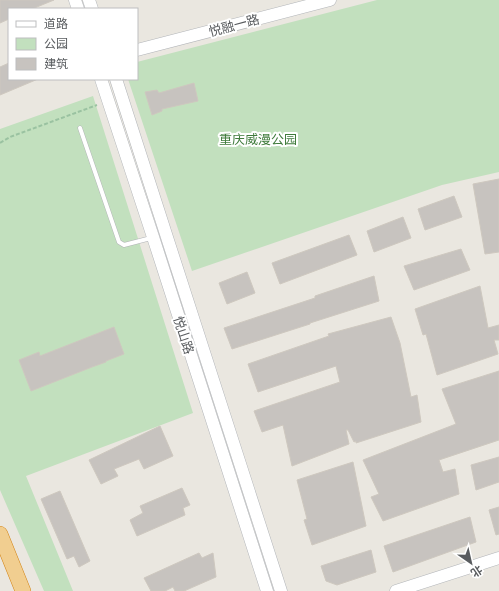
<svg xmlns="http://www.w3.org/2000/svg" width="499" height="591" font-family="Helvetica,'Noto Sans SC',sans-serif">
<rect width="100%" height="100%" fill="#eae7e0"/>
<path fill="#c2e0be" d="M377 0H499V172L442 185 192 271 128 79H137V62Z
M93 96 193 413 26 476 73 591H44L0 490V129Z"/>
<path fill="#c7c3bf" stroke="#cec8bf" d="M0 0H54L32 9H9V19L0 23Z
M9 63V79H38L0 95V67Z
M194 83 198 101 162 109V111L152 115 145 92 157 90 159 93Z
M499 179V252L485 254 473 184Z
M454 196 462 217 425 230 418 209Z
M403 217 411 238 374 252 367 231Z
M349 235 357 255 280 284 272 263Z
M461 249 470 270 414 290 404 266Z
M247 272 255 293 227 304 219 283Z
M374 276 379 301 310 323V324L232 349 224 328 315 298V296Z
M480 286 488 328 499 325V340H494L498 354 437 375 426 334 423 335 415 309Z
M391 317 400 343 411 397 417 395 421 422 356 443V441L354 442 348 430H346L349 444 292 466 283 425 262 432 254 411 340 382 336 366 258 392 248 364 329 336 328 334Z
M114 327 124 354 106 361V362L92 367 31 391 19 360 39 352 40 356Z
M499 371V440L439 460 443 472 455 469 459 494 383 521 371 497 379 494 363 460 456 424 442 389Z
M160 426 173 456 144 469 139 459 114 469 118 476 101 484 89 460Z
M499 457V482L476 490 471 465Z
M353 462 366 526 312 545 304 520 307 519 297 480Z
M182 488 190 505 183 508 185 515 137 536 130 520 143 513 140 506Z
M60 491 90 561 79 567 74 556 67 559 41 499Z
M499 507V534L496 535 489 510Z
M470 517 476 542 393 572 384 546Z
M371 550 376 572 337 585 326 581 321 566Z
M199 553 202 558 213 553 216 577 184 591H175L173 587 165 591H151L144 578Z"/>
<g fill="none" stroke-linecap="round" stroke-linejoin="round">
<g stroke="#b1b3b6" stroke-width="5">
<path id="lane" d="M80 128 119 242 124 245 151 238"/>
</g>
<g stroke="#b2b5b9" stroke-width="13">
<path id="secondary" d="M75 0 78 9
M89 0 92 9
M137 50 330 0
M101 79 153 237 267 591
M116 79 281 591
M396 591 499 558"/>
</g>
<g stroke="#d38518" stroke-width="16">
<path id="highway" d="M0 534 23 591"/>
</g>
<path stroke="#9ac2a1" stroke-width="2" stroke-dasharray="4 2" stroke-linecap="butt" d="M0 143 10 137 97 105"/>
<use href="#lane" stroke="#fff" stroke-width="4"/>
<use href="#secondary" stroke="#fff" stroke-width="12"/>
<use href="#highway" stroke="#f1ce90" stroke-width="15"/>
</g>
<g text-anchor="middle" stroke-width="4" stroke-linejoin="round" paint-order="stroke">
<g font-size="13" fill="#595c5f" stroke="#fff">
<text transform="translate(234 25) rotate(-15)" y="5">悦融一路</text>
<text transform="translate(184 335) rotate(72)" y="5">悦山路</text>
</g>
<g font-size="13" fill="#3f7b3c" stroke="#fff">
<text x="258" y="144">重庆威漫公园</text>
</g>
</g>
<rect x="8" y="8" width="130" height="72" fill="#ffffff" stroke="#bdbebf"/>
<rect x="16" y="21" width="20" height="6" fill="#ffffff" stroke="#bdbebf"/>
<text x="44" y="28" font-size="12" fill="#595c5f">道路</text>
<rect x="16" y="38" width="20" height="12" fill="#c2e0be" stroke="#bdbebf"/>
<text x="44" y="48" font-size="12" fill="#595c5f">公园</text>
<rect x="16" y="58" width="20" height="12" fill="#c7c3bf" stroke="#bdbebf"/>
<text x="44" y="68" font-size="12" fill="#595c5f">建筑</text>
<g transform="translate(471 563) rotate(146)" stroke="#ffffff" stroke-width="3" paint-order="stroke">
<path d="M0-3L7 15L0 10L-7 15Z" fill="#595c5f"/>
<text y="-6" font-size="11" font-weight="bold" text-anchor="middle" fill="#595c5f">北</text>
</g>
</svg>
